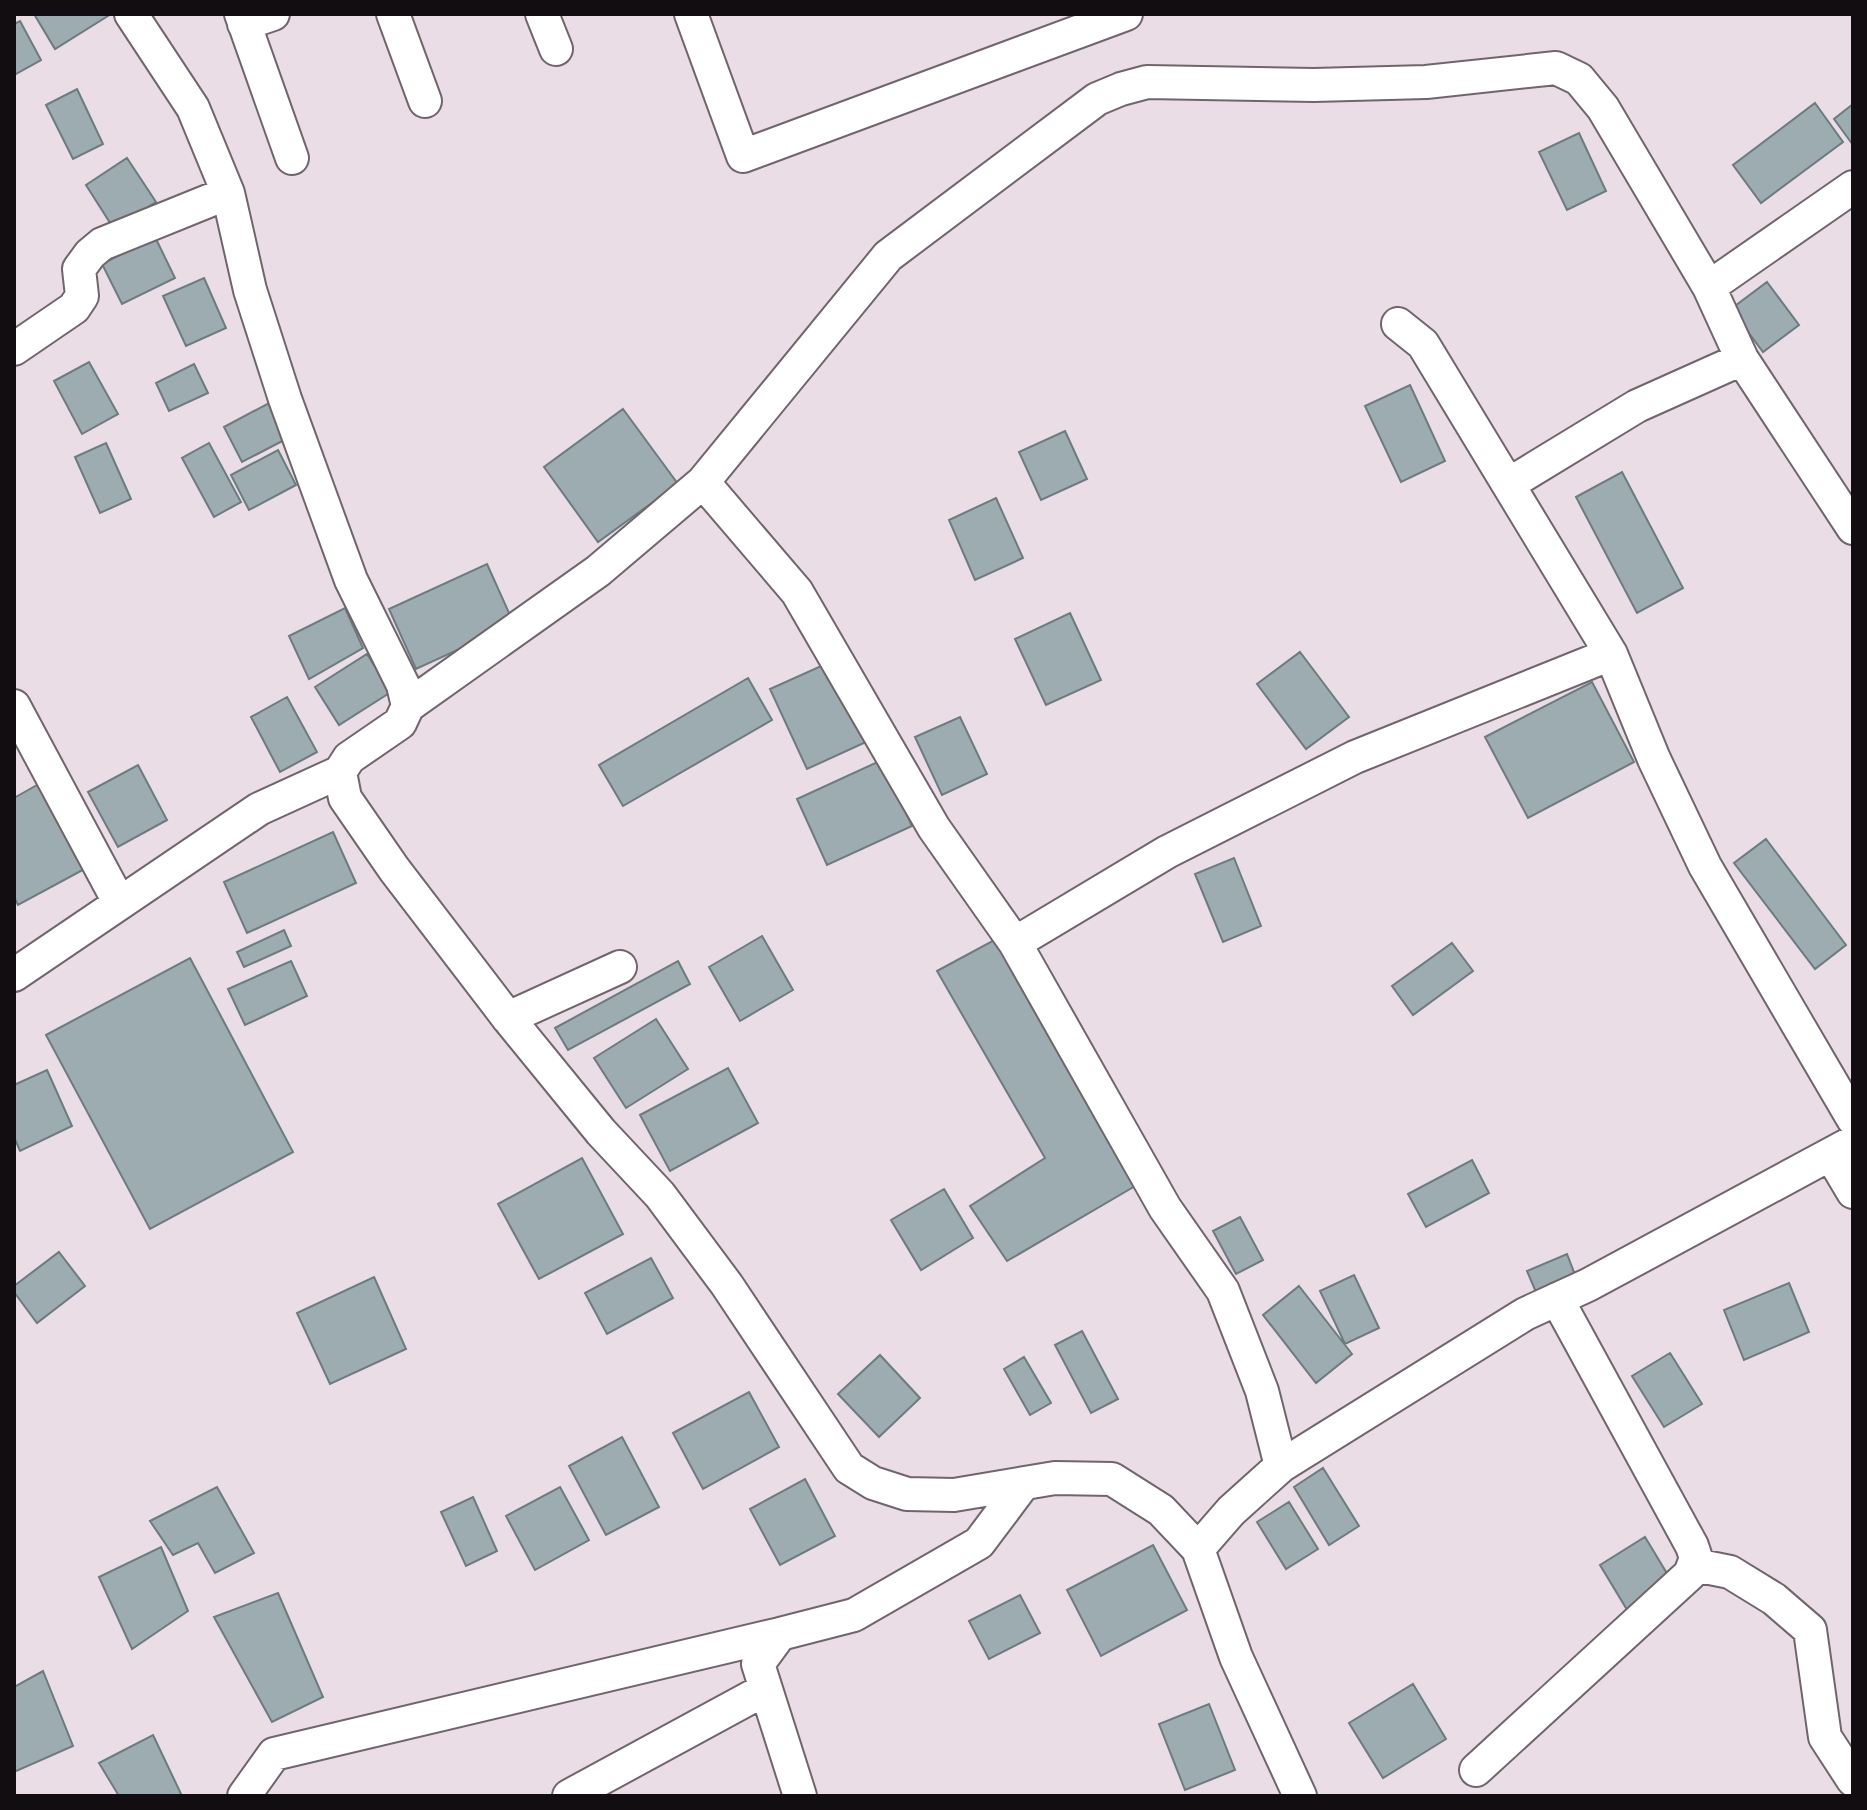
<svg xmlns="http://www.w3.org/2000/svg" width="1867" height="1810" font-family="'Fira Sans Condensed',sans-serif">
<rect width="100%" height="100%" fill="#eadde6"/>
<path fill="#9cacb0" stroke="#6c7b7f" stroke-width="2" d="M34 14H111L55 49Z
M20 21 41 60 14 75V24Z
M77 89 103 144 73 159 46 105Z
M1815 103 1843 142 1761 203 1733 165Z
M1853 104V145L1834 119Z
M1579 133 1606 191 1567 210 1539 152Z
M127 158 156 202 114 229 86 185Z
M155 237 175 278 122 304 102 264Z
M204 278 226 328 186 346 163 296Z
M1767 282 1799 325 1763 352 1731 309Z
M89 362 118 414 82 434 54 381Z
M194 364 208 393 169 411 156 383Z
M1410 385 1445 461 1401 482 1365 406Z
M271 402 290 437 242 462 224 427Z
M623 409 678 484 598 542 544 467Z
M1065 431 1087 479 1041 500 1019 452Z
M106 443 131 499 100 513 75 457Z
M209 443 241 502 214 517 182 458Z
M278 450 296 485 249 510 231 475Z
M1622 472 1683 588 1637 613 1576 497Z
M996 498 1023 558 975 580 949 520Z
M487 564 514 624 416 669 389 609Z
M345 608 363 648 309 679 289 636Z
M1070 613 1101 680 1046 705 1015 639Z
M1300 652 1349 717 1306 749 1257 684Z
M367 654 391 692 339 725 315 687Z
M830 662 866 742 807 769 770 689Z
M748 678 772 720 623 806 599 765Z
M1592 682 1634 762 1528 818 1485 737Z
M287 697 317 752 280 772 251 717Z
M960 717 987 774 942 795 915 737Z
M882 760 912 826 827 865 797 799Z
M138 765 167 820 118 847 88 792Z
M44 781 90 866 18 905 14 897V798Z
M333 832 356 883 247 933 224 882Z
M1766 839 1846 945 1815 969 1734 863Z
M1234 858 1261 926 1223 942 1195 874Z
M284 930 291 946 244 967 237 952Z
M762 936 793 990 740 1021 709 967Z
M998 938 1142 1182 1007 1261 970 1206 1045 1158 937 971Z
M1452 943 1473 971 1413 1015 1392 986Z
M190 958 293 1152 150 1229 46 1035Z
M291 961 307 996 245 1025 228 989Z
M678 961 690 984 568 1050 555 1028Z
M656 1019 688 1069 626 1108 594 1058Z
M728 1068 758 1123 670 1171 640 1115Z
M47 1070 72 1126 20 1151 14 1137V1085Z
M582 1158 623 1234 539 1279 498 1204Z
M1472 1160 1489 1193 1426 1227 1408 1194Z
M944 1189 973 1238 921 1270 891 1220Z
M1240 1217 1263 1260 1236 1274 1213 1231Z
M59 1252 85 1286 37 1323 14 1292V1286Z
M1567 1254 1577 1280 1538 1297 1527 1271Z
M651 1258 673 1298 607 1334 585 1293Z
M1354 1275 1379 1328 1345 1344 1320 1291Z
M374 1277 406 1349 330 1384 297 1313Z
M1789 1283 1809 1332 1744 1360 1724 1310Z
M1299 1286 1352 1354 1316 1383 1263 1315Z
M1082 1331 1118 1399 1091 1413 1055 1345Z
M1670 1353 1702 1404 1664 1427 1632 1376Z
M880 1355 920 1398 879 1437 838 1394Z
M1024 1357 1051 1403 1030 1415 1004 1369Z
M749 1392 779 1447 703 1489 673 1433Z
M622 1437 659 1507 606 1535 569 1466Z
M1323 1468 1359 1526 1329 1545 1294 1487Z
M805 1479 835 1536 780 1565 750 1509Z
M217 1487 254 1553 215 1573 198 1543 173 1555 150 1521Z
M560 1487 589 1540 535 1570 506 1516Z
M473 1497 497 1551 466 1566 441 1512Z
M1289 1502 1318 1549 1286 1569 1257 1522Z
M1645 1537 1674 1585 1629 1613 1600 1565Z
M1153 1545 1187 1610 1101 1656 1067 1590Z
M161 1547 188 1611 132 1649 99 1577Z
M278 1593 323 1697 272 1722 214 1617Z
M1020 1595 1040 1633 989 1659 969 1621Z
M43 1671 73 1746 14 1772V1687Z
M1413 1684 1446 1739 1383 1778 1349 1723Z
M1209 1704 1235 1770 1185 1790 1159 1724Z
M153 1735 182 1796H119L99 1763Z"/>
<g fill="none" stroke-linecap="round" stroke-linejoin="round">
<g stroke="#70656c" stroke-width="36">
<path id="street" d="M131 14 193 108 228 193 250 290 285 399 351 580 403 685 408 706 400 723 349 758 340 772 345 798 394 869 508 1018 601 1132 660 1195 727 1285 849 1468 873 1483 907 1494 954 1495 1055 1478 1112 1479 1161 1510 1198 1549 1236 1657 1300 1796
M241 14 292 158
M393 14 425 101
M542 14 556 49
M691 14 743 156 1126 14
M244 24 273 14
M1709 287 1853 187
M1398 324 1423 344 1611 654 1654 759 1705 866 1853 1119
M14 349 74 308 82 296 79 269 90 254 102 244 228 193
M703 482 797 592 934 828 1015 943 1165 1208 1223 1291 1262 1391 1281 1466
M1509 484 1637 406 1742 359
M14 706 119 902
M408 706 598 571 703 482 888 256 1097 99 1121 89 1147 82 1314 85 1426 82 1556 68 1579 79 1603 108 1709 287 1742 359 1853 528
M1015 943 1167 852 1355 757 1611 654
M14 975 259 809 340 772
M508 1018 620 967
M1831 1155 1853 1192
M1198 1549 1231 1511 1281 1466 1525 1314 1588 1285 1853 1142
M1695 1565 1730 1572 1774 1599 1810 1630 1825 1737 1853 1780
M1476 1770 1690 1574 1696 1558 1692 1546 1557 1299
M244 1796 274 1754 780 1634
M569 1796 766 1689
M800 1796 758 1664 780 1634 854 1615 979 1543 1024 1483"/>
</g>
<use href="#street" stroke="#fff" stroke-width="32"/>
</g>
<rect width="1867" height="1810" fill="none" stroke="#110d10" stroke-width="32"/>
</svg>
